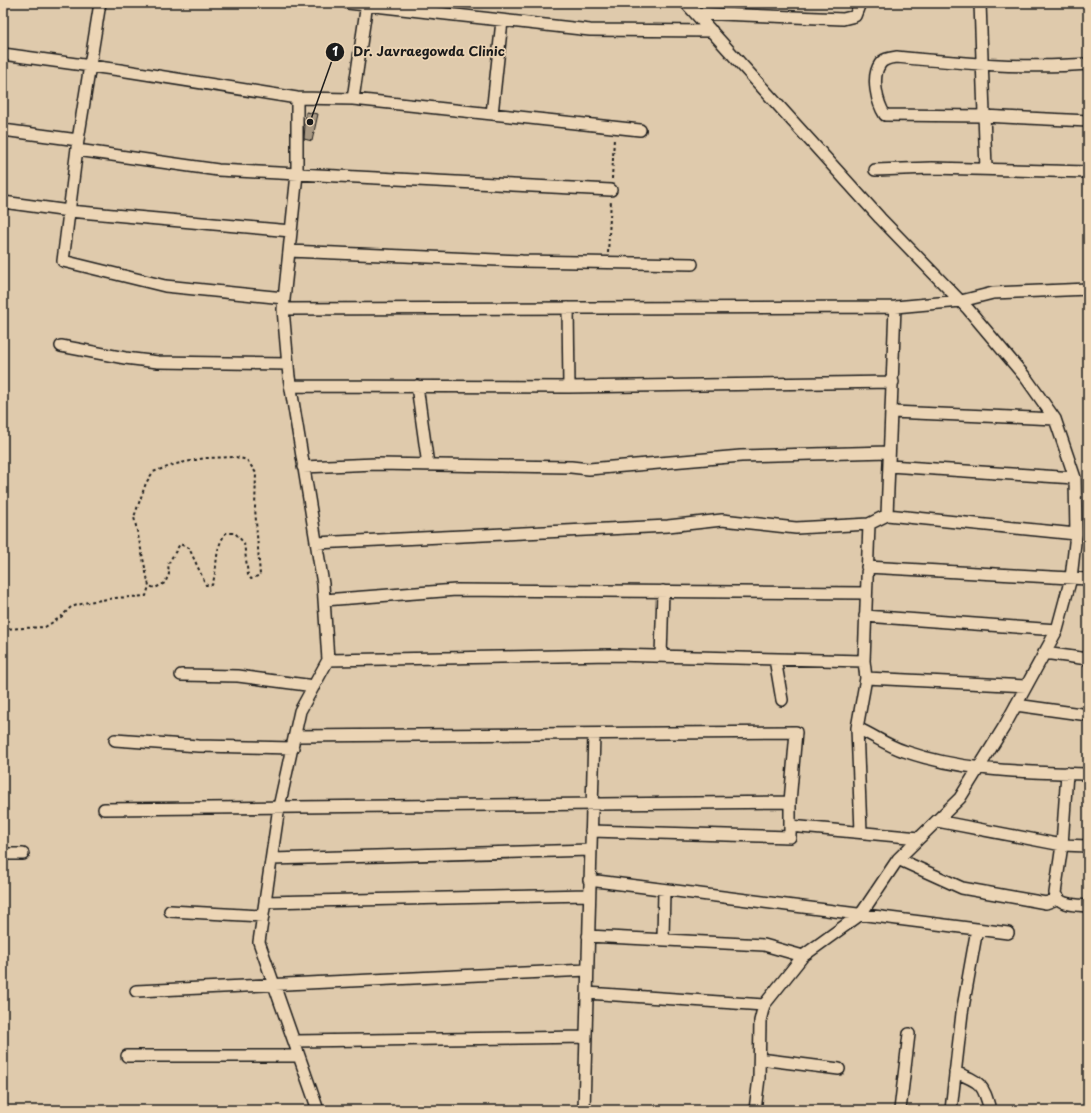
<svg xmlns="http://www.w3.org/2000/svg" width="1091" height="1113" font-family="'Playpen Sans',sans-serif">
<rect width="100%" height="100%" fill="#dfcaac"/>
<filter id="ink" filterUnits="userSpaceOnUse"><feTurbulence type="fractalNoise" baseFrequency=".025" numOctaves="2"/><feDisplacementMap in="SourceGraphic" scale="8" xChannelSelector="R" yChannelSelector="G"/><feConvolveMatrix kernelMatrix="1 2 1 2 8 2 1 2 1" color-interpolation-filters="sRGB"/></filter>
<g filter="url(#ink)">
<path fill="#a99983" stroke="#1c1c1c" d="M306 112 318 114 312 141 304 139Z"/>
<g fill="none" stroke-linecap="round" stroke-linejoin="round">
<g stroke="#1c1c1c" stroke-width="14">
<path id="minor" d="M100 3 78 140 63 261 165 286 284 298
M348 3 590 30 712 31
M686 3 880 218 968 309 1026 378 1055 419 1075 478 1076 534 1071 578 1057 630 1004 727 960 798 898 859 861 914 803 956 764 1005 760 1021 759 1078 755 1110
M980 3 986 169
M695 13 843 19 855 16 860 3
M3 54 120 70 297 98 353 99 640 130
M1088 64C1024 69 961 63 897 57 891 58 884 58 880 64 871 77 877 103 885 115L983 116 1088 121
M297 98V174L283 309 289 377 323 584 328 660 300 711 279 807 259 942 318 1110
M353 99 367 3
M492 114 502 21
M3 130 78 140
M77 150 218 170 611 190
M875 170 932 168 1088 172
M3 202 69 211 291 231
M289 251 522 261 692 264
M568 308 569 387
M283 309 895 307 961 301 993 293 1088 289
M61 346 125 358 158 362 288 364
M290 386 569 387 893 382
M417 386 428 465
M892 412 1055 419
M889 466 1075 478
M303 467 376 464 571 467 589 469 741 456 889 452
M887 515 1076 534
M316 543 668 526 722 520 796 528 869 524
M867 567 1088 579
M324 600 456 590 866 593
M865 616 1057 630
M1044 653 1088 659
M661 656 663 591
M775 659 782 700
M328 660 612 655 864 661
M181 675 238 676 314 686
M866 678 1026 686
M1016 705 1088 715
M857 728C873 735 888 746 904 751 964 772 1026 772 1088 774
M295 736 796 732 790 802V837L591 831
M115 740 198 746 293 748
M1067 773 1062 845 1055 893C1060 907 1075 904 1088 906
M104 809 790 802
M937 821 1062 845 1088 846
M790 826 919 838
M861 832 857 728 866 678 864 661 869 524 887 515 895 307
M3 854H23
M272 859 590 850
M898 859 962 888 1046 903 1057 899
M589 880 1008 933
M265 902 589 895
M170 911 263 916
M588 936 764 945 803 956
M663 939 664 890
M136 991 587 970
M587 993 764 1005
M295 1041 586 1037
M127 1056H299
M760 1059 839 1069
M955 1072C980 1082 983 1083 990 1110
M584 1110 594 734
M900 1110 909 1034
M951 1110 962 1013 977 929"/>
</g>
<path stroke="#1c1c1c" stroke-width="2" stroke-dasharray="3 3" stroke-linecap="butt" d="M612 179 614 138
M608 253 611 200
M3 629 45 627 61 617 71 607 88 602 115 598 146 596 149 586 134 517 146 483 153 472 176 464 205 458 236 457 247 460 256 473 255 508 260 575 251 579 248 575 244 543 235 533H226C213 550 219 566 212 585H206L189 548 180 544 168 564 169 574 165 583 155 588 149 586"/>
<use href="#minor" stroke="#ecd5b5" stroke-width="11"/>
</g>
</g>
<path fill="none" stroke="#1c1c1c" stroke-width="1.5" d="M310 122L335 52"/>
<g fill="#1c1c1c" stroke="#ecd5b5" stroke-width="1.5">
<circle cx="310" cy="122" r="4"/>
<circle cx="335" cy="52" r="10"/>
</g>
<g font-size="12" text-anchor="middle" font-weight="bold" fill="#fff">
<text x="335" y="56">1</text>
</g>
<g font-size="13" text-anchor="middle" font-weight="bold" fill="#1c1c1c" stroke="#ecd5b5" stroke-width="3.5" stroke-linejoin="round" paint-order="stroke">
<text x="429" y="56">Dr. Javraegowda Clinic</text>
</g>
<rect width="1091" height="1113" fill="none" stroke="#ecd5b5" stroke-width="16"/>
<rect x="8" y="8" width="1075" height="1097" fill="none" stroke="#1c1c1c" stroke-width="1.5" filter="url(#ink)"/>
</svg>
